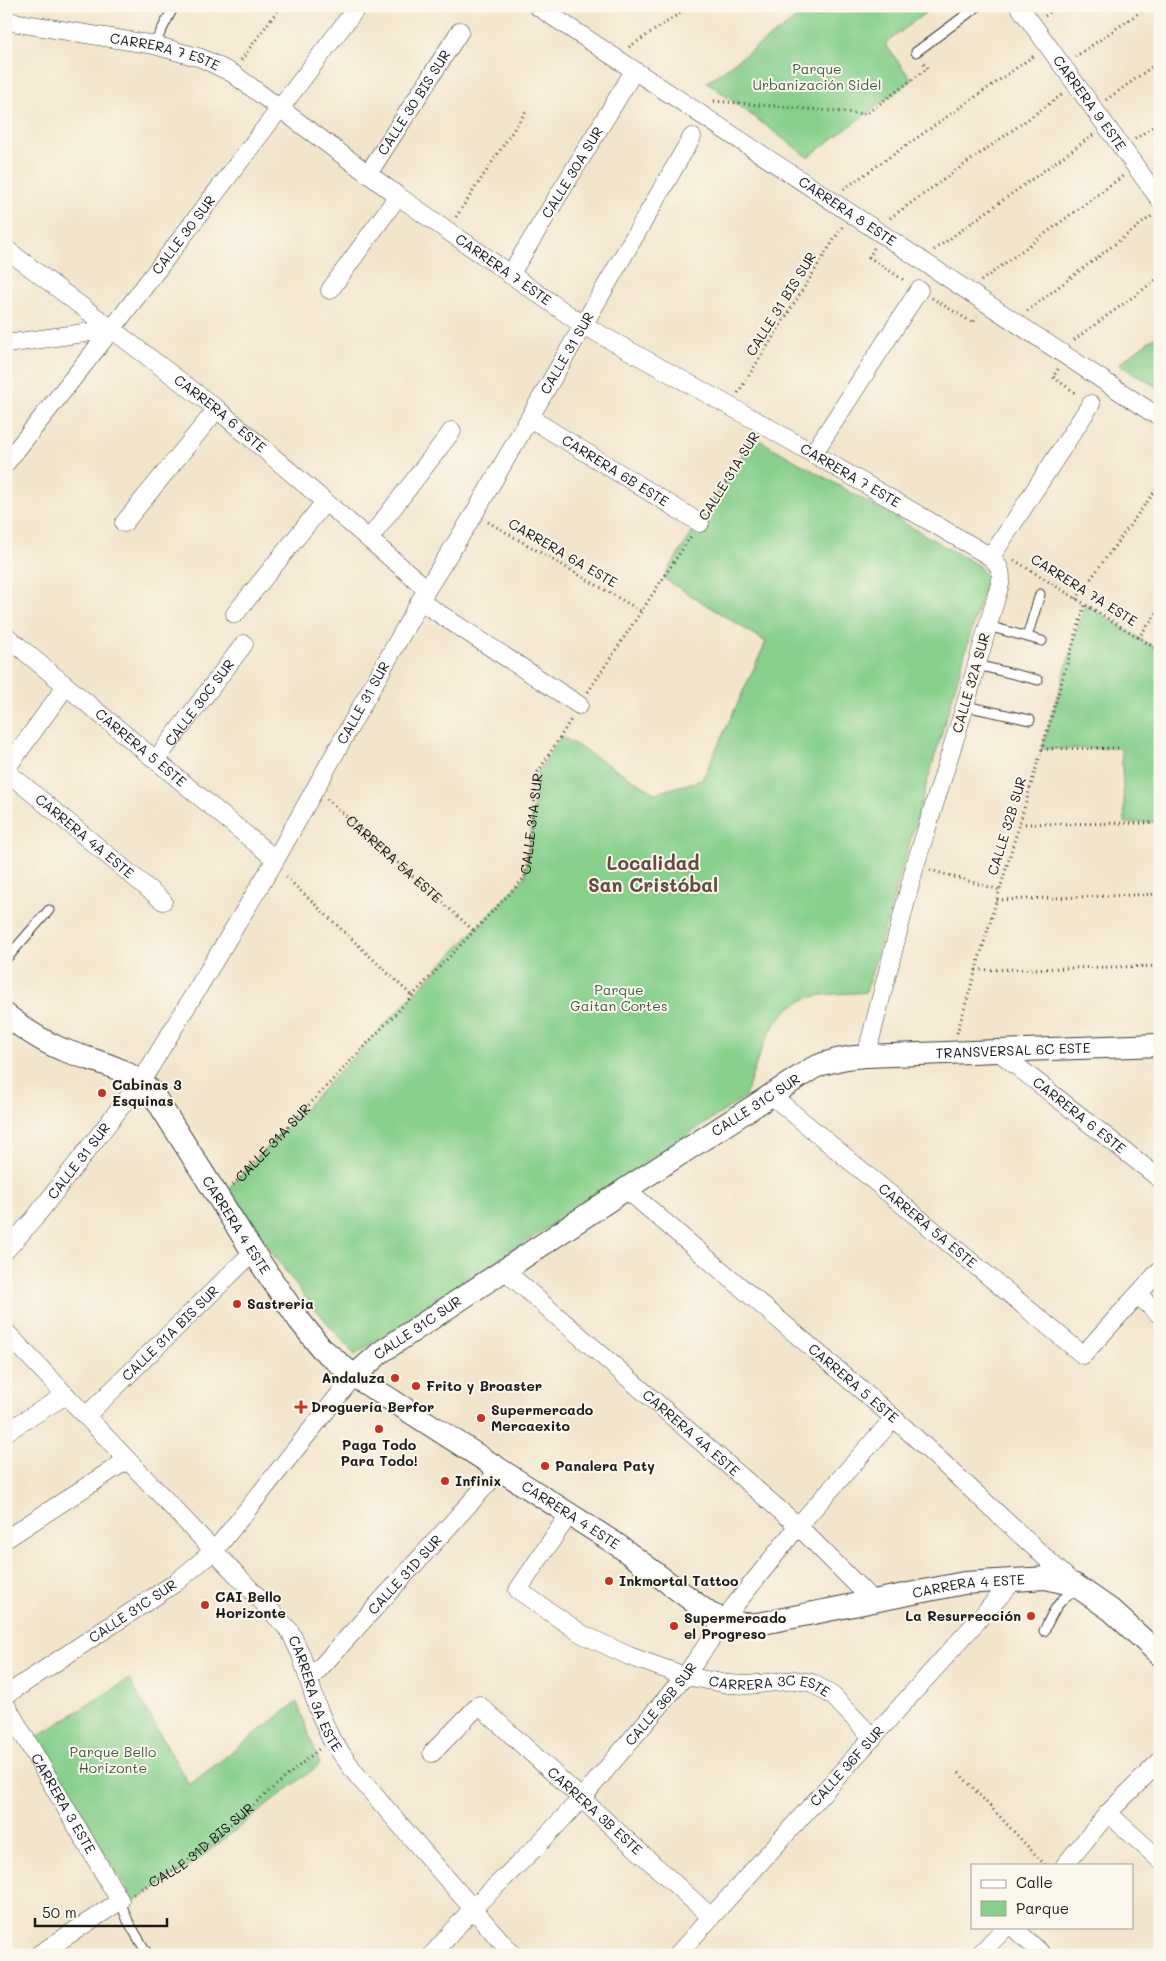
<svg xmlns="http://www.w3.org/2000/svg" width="1166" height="1961" font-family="Mali,sans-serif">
<rect width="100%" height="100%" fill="#fbf7ec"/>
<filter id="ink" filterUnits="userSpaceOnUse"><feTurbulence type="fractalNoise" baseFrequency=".02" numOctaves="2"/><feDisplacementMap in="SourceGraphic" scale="10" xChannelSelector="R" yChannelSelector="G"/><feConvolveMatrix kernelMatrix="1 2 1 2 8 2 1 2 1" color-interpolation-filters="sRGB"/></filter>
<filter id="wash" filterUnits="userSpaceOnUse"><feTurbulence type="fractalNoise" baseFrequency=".0096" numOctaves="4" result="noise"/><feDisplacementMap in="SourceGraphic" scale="20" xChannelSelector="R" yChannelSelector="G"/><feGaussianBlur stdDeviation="1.12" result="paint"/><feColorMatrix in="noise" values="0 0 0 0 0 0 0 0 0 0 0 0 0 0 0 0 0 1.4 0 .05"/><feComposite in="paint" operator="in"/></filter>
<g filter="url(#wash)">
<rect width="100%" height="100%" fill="#f3e5cb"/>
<path fill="#87cf8b" stroke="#527654" d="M814 6H934L885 44 912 80 808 157 707 82Z
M1160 333V389L1118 364Z
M754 437 979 566 987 578 866 992C849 994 829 993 812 997 769 1008 758 1060 745 1097L355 1355 305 1297 226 1191 525 877 538 772 561 736 655 793 702 780 766 642 663 578Z
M1085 604 1160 651V822L1125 823 1121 748 1042 749Z
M129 1679 189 1785 297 1702 320 1764 187 1868 134 1901 35 1738Z"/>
</g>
<g filter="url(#ink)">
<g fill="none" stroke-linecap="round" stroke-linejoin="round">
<g stroke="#3c3a36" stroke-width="11">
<path id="service" d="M154 45 174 6
M916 52 978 6
M988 626 1042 641
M1027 637 1040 594
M977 665 1038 680
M965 706 1030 720
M6 959 49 910
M1044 1631C1053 1612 1057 1600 1077 1589
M120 1901 128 1921 148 1955"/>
</g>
<g stroke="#3c3a36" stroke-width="19">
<g id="minor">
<path id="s4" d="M537 6 1151 412 1160 416"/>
<path id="s5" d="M1019 6 1160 200"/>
<path id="s6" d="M6 21 154 45 201 58 232 73 398 196 583 325 762 424 991 557C999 566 1003 572 1000 584L965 706 915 866 866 1056"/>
<path id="s7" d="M368 174 460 31"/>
<path id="s8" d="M6 249 217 409 427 589"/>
<path id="s9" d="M510 275 634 71"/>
<path d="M330 290 398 196"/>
<path d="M6 344 112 329"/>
<path id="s10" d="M530 418 700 523"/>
<path d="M813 454 919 290"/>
<path id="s11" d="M6 463 112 329 358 6"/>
<path d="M124 523 217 409"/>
<path d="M369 539 452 431"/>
<path d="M991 557 1091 404"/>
<path d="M420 601 579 705"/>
<path d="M235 614 325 502"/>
<path id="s12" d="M6 636 275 859"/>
<path id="s13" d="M156 760 244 644"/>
<path d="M6 769 66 686"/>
<path id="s14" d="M6 771 163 901"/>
<path id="s15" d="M999 1052 1160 1179"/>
<path id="s16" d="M771 1095 1083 1355 1160 1270"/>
<path id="s17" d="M626 1189 894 1418 1075 1585"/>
<path id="s18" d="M6 1250 33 1220 141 1081 150 1067 273 864 427 589 474 514 692 137"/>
<path id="s19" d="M504 1270 798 1526 872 1600"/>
<path d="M1138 1295 1160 1315"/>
<path id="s20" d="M6 1332 290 1631 301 1655 318 1709 331 1739 356 1774 513 1955"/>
<path id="s21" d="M86 1416 253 1252"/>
<path d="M6 1432 66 1395"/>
<path id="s22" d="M570 1513 518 1590 582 1634 629 1656 685 1676 728 1684 748 1685 795 1680 812 1683 833 1696 873 1738"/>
<path d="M6 1539 127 1460"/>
<path id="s23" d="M310 1679 500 1470"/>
<path id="s24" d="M6 1695 175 1583 215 1550 354 1376"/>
<path id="s25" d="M6 1705 120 1901 38 1955"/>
<path id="s26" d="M432 1753 479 1705 711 1917"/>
<path d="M1108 1813 1160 1860"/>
<path d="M1065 1865 1108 1813 1160 1761"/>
<path d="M1013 1927 1043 1955"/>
<path id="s27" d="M432 1955 472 1909 537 1846 581 1799 685 1676 735 1605 798 1526 894 1418"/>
<path id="s28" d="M677 1955 1016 1578"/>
<path d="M979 1955 1006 1927"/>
</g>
</g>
<g stroke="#3c3a36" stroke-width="24">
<g id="tertiary">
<path id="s29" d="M6 1015C25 1030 46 1044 69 1052 100 1063 126 1067 151 1091L253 1252 299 1320 321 1348 354 1376 619 1546 710 1614C725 1621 741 1626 758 1624L964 1583 1046 1578 1075 1585 1111 1610 1160 1655"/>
<path id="s30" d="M354 1376 381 1352 626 1189 813 1068C830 1060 847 1057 866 1056L1160 1045"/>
</g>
</g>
<g stroke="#3c3a36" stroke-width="3" stroke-dasharray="1 4" stroke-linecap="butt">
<path d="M1045 16 1059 6"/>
<path d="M629 47 691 6"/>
<path d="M1075 57 1149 6"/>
<path d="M241 60 281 6"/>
<path d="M1106 100 1160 61"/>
<path d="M714 101 866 114 928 68 922 61"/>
<path d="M1135 139 1160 122"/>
<path d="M844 189 1035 55"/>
<path d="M456 217 526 111"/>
<path d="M890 218 1063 94"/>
<path d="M874 248 869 257 905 281"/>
<path d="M934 250 1093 135"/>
<path d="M981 281 1123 176"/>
<path d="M932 298 973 323 977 317"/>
<path d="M1027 311 1153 215"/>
<path d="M1074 340 1160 277"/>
<path d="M1058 369 1053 377 1077 394"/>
<path d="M738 393 842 227"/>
<path d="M709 508 754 437"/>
<path d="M488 522 641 611"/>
<path d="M1014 560 1160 651"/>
<path d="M1076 599 1160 484"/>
<path d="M1138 638 1160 609"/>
<path d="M588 692 691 536"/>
<path d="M1042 749 1121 748"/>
<path id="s1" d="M327 799 473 930"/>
<path d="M1020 824 1160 823"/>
<path d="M930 870 1000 890"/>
<path d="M286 877 412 996"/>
<path d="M997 900 1160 894"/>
<path d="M976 970 1160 966"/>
<path d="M957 1033 1085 604"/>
<path id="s2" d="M233 1185 525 877 538 772 572 718"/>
<path d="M959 1773 1045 1865"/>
<path id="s3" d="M133 1894 182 1865 319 1749"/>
</g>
<use href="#service" stroke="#fff" stroke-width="9"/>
<use href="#minor" stroke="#fff" stroke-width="18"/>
<use href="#tertiary" stroke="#fff" stroke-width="22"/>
</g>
</g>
<g fill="#c8321e" stroke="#fbf7ec" stroke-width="2">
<circle cx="102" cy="1093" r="5"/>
<circle cx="237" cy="1304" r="5"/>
<circle cx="395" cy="1378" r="5"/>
<circle cx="416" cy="1386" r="5"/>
<path d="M298.5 1399.5h5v5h5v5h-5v5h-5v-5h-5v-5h5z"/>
<circle cx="481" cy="1418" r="5"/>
<circle cx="379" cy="1429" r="5"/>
<circle cx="545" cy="1466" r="5"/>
<circle cx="445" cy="1481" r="5"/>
<circle cx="609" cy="1581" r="5"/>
<circle cx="205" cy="1605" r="5"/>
<circle cx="1031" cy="1616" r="5"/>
<circle cx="674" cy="1626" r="5"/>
</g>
<g text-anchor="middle" stroke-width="4" stroke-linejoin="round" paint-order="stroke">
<g font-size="14" fill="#1c1c1c" stroke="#fbf7ec">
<text dy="5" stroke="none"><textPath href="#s6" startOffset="162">CARRERA 7 ESTE</textPath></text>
<text dy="5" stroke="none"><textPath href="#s7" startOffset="85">CALLE 30 BIS SUR</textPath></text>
<text dy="5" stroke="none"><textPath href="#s5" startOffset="120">CARRERA 9 ESTE</textPath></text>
<text dy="5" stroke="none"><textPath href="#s9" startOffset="120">CALLE 30A SUR</textPath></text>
<text dy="5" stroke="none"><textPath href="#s4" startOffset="372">CARRERA 8 ESTE</textPath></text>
<text dy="5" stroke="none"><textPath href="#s11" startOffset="289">CALLE 30 SUR</textPath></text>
<text dy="5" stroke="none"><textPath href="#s6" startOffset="568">CARRERA 7 ESTE</textPath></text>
<text transform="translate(781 304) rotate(-58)" y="5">CALLE 31 BIS SUR</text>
<text dy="5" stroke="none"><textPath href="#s18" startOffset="1060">CALLE 31 SUR</textPath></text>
<text dy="5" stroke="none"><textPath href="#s8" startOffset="270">CARRERA 6 ESTE</textPath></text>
<text dy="5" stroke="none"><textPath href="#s10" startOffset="100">CARRERA 6B ESTE</textPath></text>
<text transform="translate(729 476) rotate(-58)" y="5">CALLE 31A SUR</text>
<text dy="5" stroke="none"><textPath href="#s6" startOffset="972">CARRERA 7 ESTE</textPath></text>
<text transform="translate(563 553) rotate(30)" y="5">CARRERA 6A ESTE</text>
<text transform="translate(1084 590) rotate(32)" y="5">CARRERA 7A ESTE</text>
<text transform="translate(971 683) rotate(-74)" y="5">CALLE 32A SUR</text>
<text dy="5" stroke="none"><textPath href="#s13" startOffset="72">CALLE 30C SUR</textPath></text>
<text dy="5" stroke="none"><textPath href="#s18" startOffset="655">CALLE 31 SUR</textPath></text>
<text dy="5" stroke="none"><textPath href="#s12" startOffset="175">CARRERA 5 ESTE</textPath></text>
<text dy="5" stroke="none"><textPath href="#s2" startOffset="478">CALLE 31A SUR</textPath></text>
<text transform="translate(1007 826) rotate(-73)" y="5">CALLE 32B SUR</text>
<text dy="5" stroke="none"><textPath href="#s14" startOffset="102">CARRERA 4A ESTE</textPath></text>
<text dy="5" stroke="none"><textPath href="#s1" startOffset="90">CARRERA 5A ESTE</textPath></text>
<text dy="5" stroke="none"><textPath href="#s30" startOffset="755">TRANSVERSAL 6C ESTE</textPath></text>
<text dy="5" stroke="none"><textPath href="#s30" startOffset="485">CALLE 31C SUR</textPath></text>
<text dy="5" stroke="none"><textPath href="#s15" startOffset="102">CARRERA 6 ESTE</textPath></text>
<text dy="5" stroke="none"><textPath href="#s2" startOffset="58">CALLE 31A SUR</textPath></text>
<text dy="5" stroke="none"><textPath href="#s18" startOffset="115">CALLE 31 SUR</textPath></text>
<text dy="5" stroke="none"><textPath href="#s29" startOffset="324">CARRERA 4 ESTE</textPath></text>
<text dy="5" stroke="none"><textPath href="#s16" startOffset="204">CARRERA 5A ESTE</textPath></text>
<text dy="5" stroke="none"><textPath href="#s30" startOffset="80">CALLE 31C SUR</textPath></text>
<text dy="5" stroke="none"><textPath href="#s21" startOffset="118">CALLE 31A BIS SUR</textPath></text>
<text dy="5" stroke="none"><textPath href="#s17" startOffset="299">CARRERA 5 ESTE</textPath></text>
<text dy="5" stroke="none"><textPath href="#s19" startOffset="248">CARRERA 4A ESTE</textPath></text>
<text dy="5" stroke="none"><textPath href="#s29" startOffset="774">CARRERA 4 ESTE</textPath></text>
<text dy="5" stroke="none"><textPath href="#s23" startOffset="141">CALLE 31D SUR</textPath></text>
<text dy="5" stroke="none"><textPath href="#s29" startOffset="1209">CARRERA 4 ESTE</textPath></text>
<text dy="5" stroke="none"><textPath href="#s24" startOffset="152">CALLE 31C SUR</textPath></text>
<text dy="5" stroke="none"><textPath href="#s22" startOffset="368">CARRERA 3C ESTE</textPath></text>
<text dy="5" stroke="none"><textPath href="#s20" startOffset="480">CARRERA 3A ESTE</textPath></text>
<text dy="5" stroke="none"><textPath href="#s27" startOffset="340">CALLE 36B SUR</textPath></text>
<text dy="5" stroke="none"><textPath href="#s28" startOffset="254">CALLE 36F SUR</textPath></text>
<text dy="5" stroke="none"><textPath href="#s25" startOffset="114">CARRERA 3 ESTE</textPath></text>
<text dy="5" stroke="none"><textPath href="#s26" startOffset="224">CARRERA 3B ESTE</textPath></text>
<text dy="5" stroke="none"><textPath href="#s3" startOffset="84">CALLE 31D BIS SUR</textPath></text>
</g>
<g font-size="14" fill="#415b43" stroke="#fbf7ec">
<text x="817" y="74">Parque<tspan x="817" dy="16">Urbanización Sidel</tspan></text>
<text x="619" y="995">Parque<tspan x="619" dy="16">Gaitan Cortes</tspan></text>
<text x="113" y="1757">Parque Bello<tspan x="113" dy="16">Horizonte</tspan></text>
</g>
<g font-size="14" font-weight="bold" fill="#1c1c1c" stroke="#fbf7ec" text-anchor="start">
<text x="112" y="1090">Cabinas 3<tspan x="112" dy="16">Esquinas</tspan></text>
<text x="247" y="1309">Sastreria</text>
<text x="385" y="1383" text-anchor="end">Andaluza</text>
<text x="426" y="1391">Frito y Broaster</text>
<text x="311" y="1412">Droguería Berfor</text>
<text x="491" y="1415">Supermercado<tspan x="491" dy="16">Mercaexito</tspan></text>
<text x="379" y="1450" text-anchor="middle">Paga Todo<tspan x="379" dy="16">Para Todo!</tspan></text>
<text x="555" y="1471">Panalera Paty</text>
<text x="455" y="1486">Infinix</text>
<text x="619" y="1586">Inkmortal Tattoo</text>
<text x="215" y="1602">CAI Bello<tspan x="215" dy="16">Horizonte</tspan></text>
<text x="1021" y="1621" text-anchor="end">La Resurrección</text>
<text x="684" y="1623">Supermercado<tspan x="684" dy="16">el Progreso</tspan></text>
</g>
<g font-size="19" font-weight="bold" fill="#654b42" stroke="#fbf7ec">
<text x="653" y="870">Localidad<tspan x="653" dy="22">San Cristóbal</tspan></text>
</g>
</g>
<rect width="1166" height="1961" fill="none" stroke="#fbf7ec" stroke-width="25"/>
<rect x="971" y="1864" width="162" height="65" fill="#fbf7ec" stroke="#a29f99"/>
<rect x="981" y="1880" width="25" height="8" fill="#ffffff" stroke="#a29f99"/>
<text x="1016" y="1888" font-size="15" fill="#1c1c1c">Calle</text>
<rect x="981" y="1901" width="25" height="15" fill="#87cf8b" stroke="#a29f99"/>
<text x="1016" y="1914" font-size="15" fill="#1c1c1c">Parque</text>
<path d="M35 1918v8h132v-8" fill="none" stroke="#1c1c1c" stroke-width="2.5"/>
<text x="42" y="1918" font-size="15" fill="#1c1c1c" stroke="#fbf7ec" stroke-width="4" paint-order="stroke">50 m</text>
</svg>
